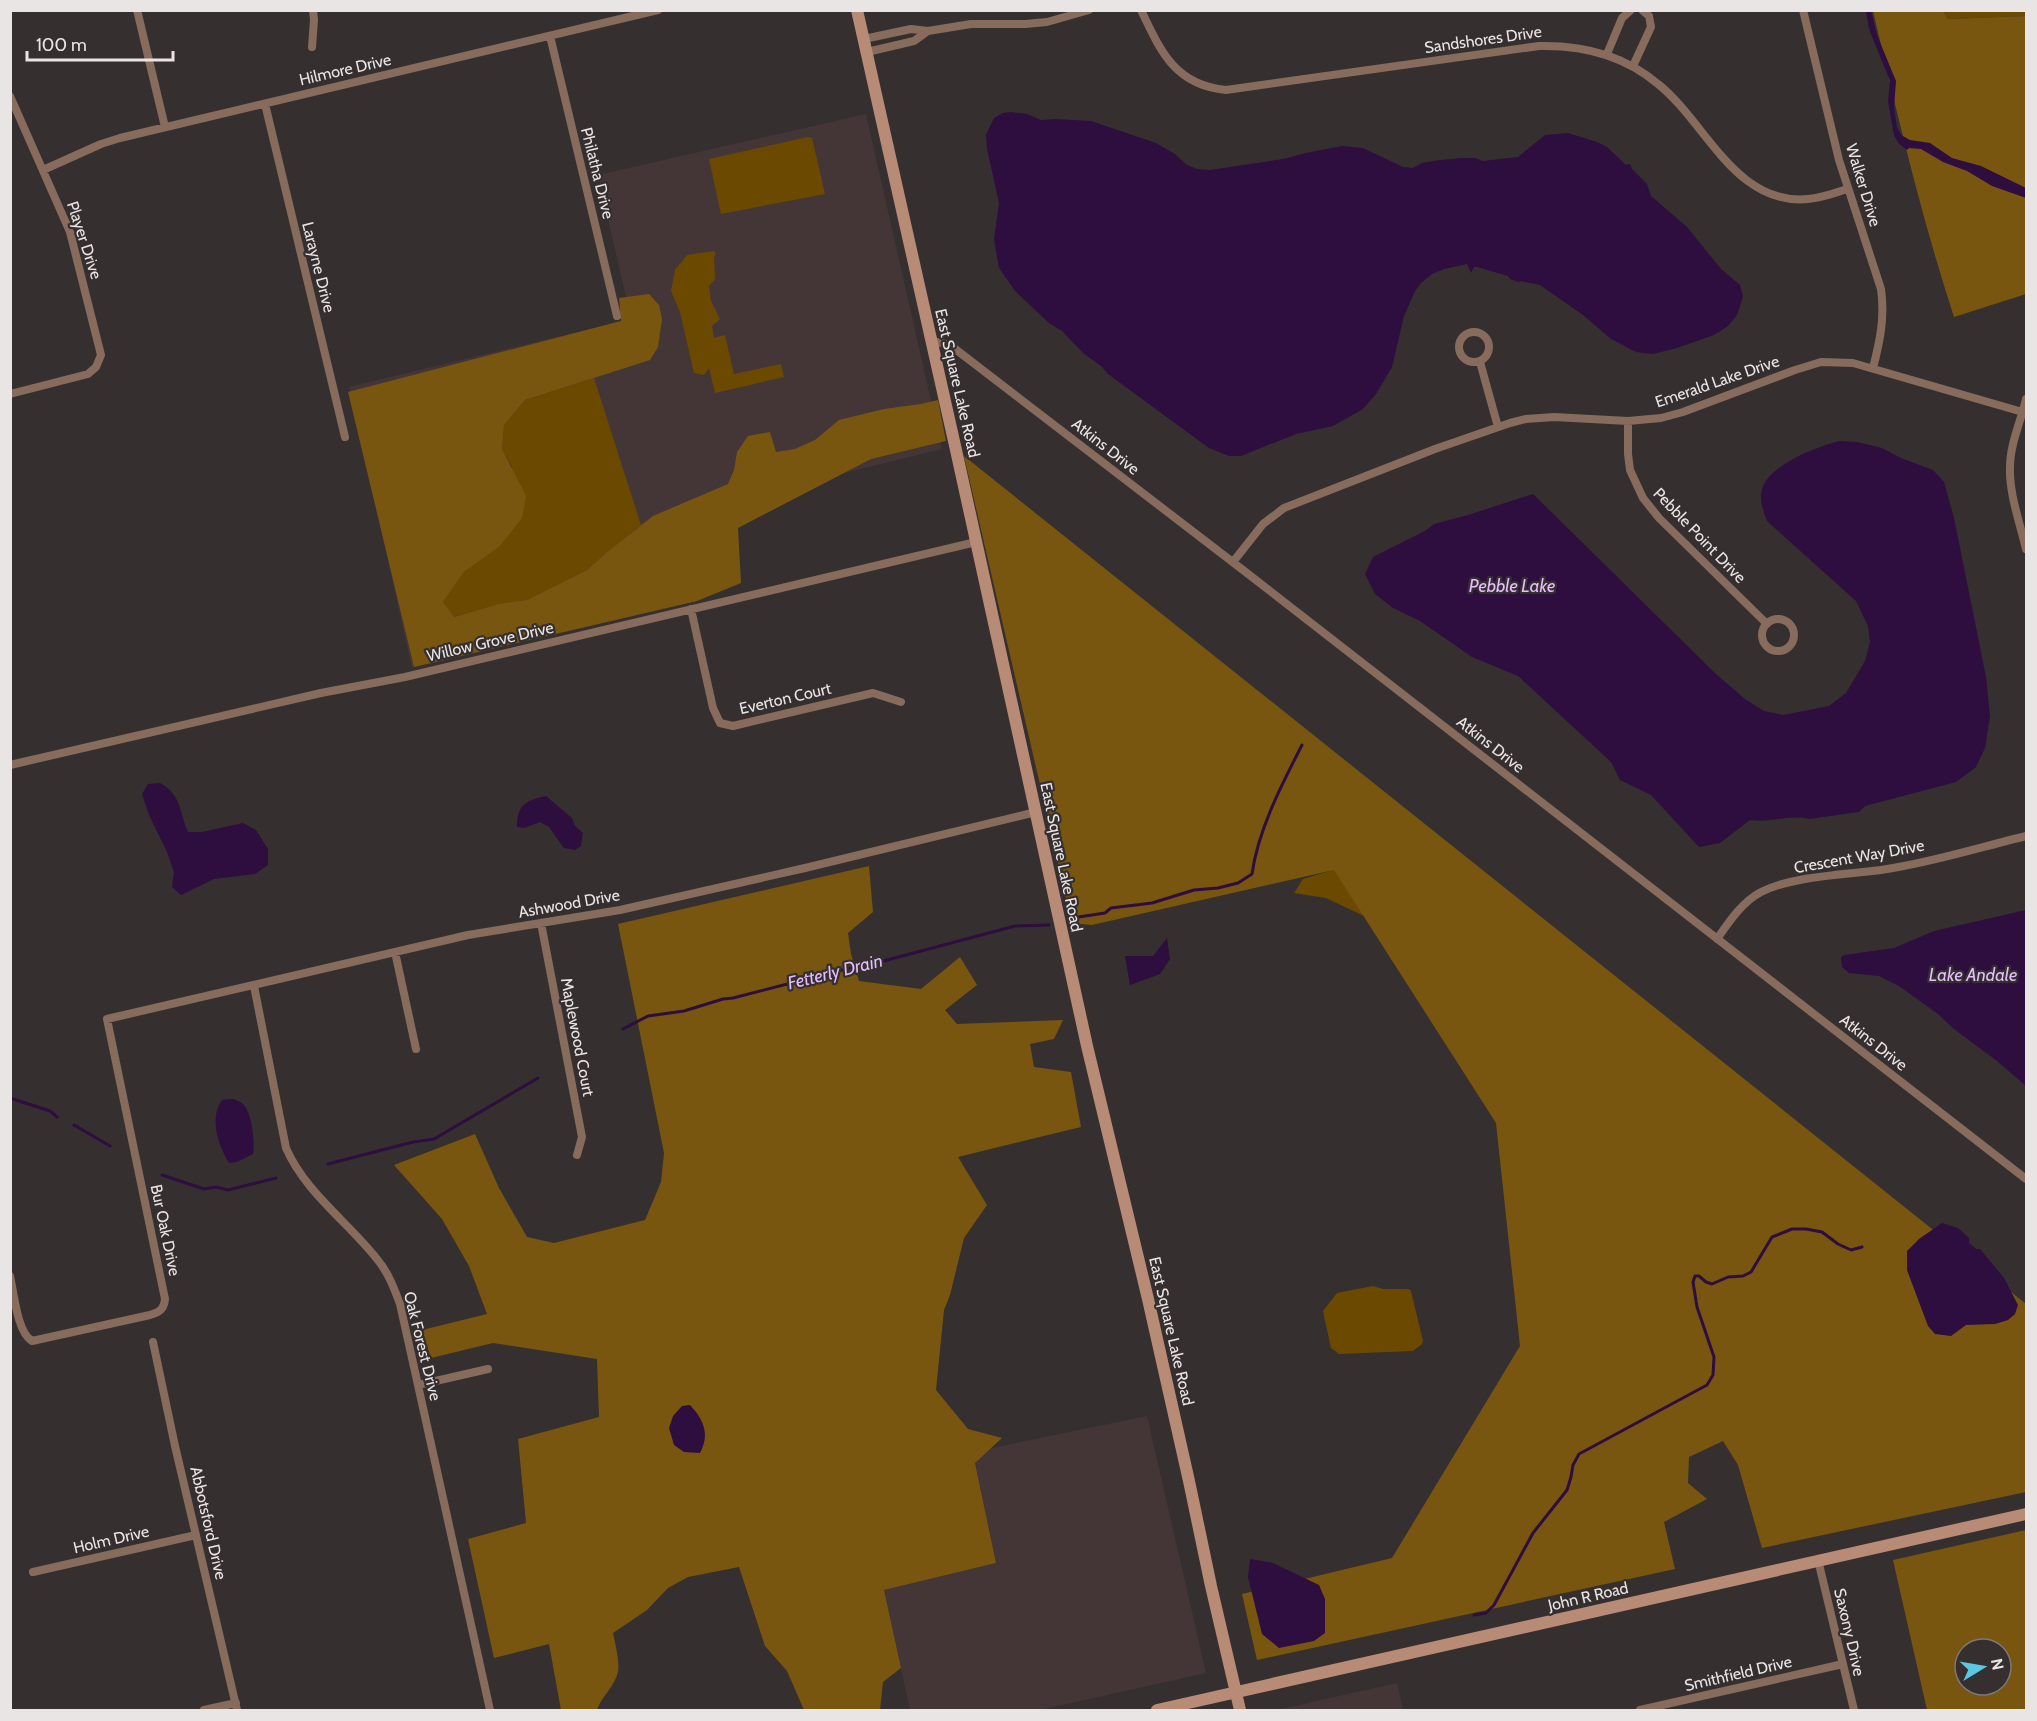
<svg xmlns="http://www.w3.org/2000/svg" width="2037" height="1721" font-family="Cabin,sans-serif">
<rect width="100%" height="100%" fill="#362f2f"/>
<path fill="#443637" d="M866 114 942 449 677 514 697 601 412 668 349 387 631 319 598 175Z
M1147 1416 1206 1673 1040 1710H910L884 1590 996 1563 973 1452Z
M1397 1683 1403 1710H1277Z"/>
<path fill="#6b4a00" d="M1943 11H2026V16L1948 19Z
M808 137 812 138 825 194 721 214 709 159Z
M714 251 716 254 714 257 715 279 709 286 711 301 720 319 712 326 714 338 725 335 734 374 781 364 784 377 715 393 709 368 704 375 694 373 680 312 671 291 675 270 687 255Z
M594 378 641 525 607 552 587 570 527 600 498 604 453 617 443 602 464 572 499 547 512 467 502 449 504 425 525 400Z
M1343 867 1364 916 1326 898 1294 893 1303 879Z
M1373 1286 1383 1289H1409L1411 1291 1423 1341 1422 1344 1413 1351 1339 1354 1331 1348 1323 1311 1337 1293Z"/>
<path fill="#795610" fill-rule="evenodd" d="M1873 11H1943L1948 19 2026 16V294L1954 317C1921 216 1897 113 1873 11Z
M649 294 659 305 662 319 658 347 650 360 525 400 504 425 502 449 526 496 522 518 499 547 464 572 443 602 454 617 498 604 527 600 587 570 607 552 653 516 728 484 734 470 737 452 748 436 770 432 776 452 795 449 815 440 839 420 884 409 921 404 938 400 946 441 871 459 738 528 741 583 697 601 414 667 348 392 621 321 619 298Z
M964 456 2026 1304V1492L1762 1548 1738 1465 1723 1441 1689 1457 1688 1483 1707 1499 1664 1522 1675 1569 1257 1660 1242 1594 1392 1558 1520 1346 1496 1123 1334 870 1092 925 1072 923Z
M869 866 873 912 848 933 851 954 859 981 921 989 960 957 977 985 945 1010 957 1024 1063 1020 1054 1039 1030 1044 1034 1067 1071 1072 1081 1127 958 1157 987 1205 964 1238 950 1295 944 1310 936 1390 968 1429 1002 1438 975 1463 996 1563 884 1590 901 1668 883 1682 880 1710H804L787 1671 765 1646 739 1567 688 1577 668 1588 647 1610 613 1633C615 1643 620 1662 618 1672 615 1686 601 1697 597 1710H561L549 1644 494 1658 468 1539 526 1523 518 1439 599 1417 597 1359 493 1343 431 1358 422 1330 487 1314 469 1266 442 1219 394 1165 475 1134 499 1188 527 1237 554 1243 645 1220 661 1182 664 1153 618 924Z
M2026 1530V1710H1927L1893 1560ZM1965 1649H2001V1685H1965Z"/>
<path fill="#2e0d3f" d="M1866 11H1871L1877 35 1896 81 1894 108 1897 127 1901 135 1910 140 1930 143 1952 158 1981 166 2026 188V198L1992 186 1967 171 1943 162 1921 149 1909 148 1907 150 1899 144 1894 135 1888 101 1890 81 1869 29Z
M1010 112 1027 114 1041 120 1055 119 1091 121 1156 143 1175 154 1187 165 1197 169 1210 170 1283 159 1306 153 1342 146 1363 148 1403 167 1413 168 1422 163 1440 160 1462 158H1475L1483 161 1518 157 1545 135 1568 133 1597 142 1607 147 1626 165 1630 164 1632 169 1647 184 1651 196 1687 227 1721 269 1740 285 1743 297 1737 315 1728 326 1714 335 1677 348 1653 354 1636 352 1611 339 1583 315 1540 285 1520 281 1519 282 1510 279 1508 276 1477 267H1474L1471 273 1467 264 1444 269 1432 274 1421 283 1415 291 1404 316 1392 367 1376 394 1363 409 1333 426 1296 434 1241 456H1229L1209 448 1108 374 1101 366 1083 353 1062 331 1049 323 1015 291 999 268 994 239 999 203 987 149 986 135 994 118 1003 113Z
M1840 441 1857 442 1882 448 1901 458 1933 470 1944 482 1954 518 1986 677 1990 716 1985 748 1976 767 1956 782 1865 806 1859 812 1809 819C1790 814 1770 823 1750 820L1720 843 1699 847 1651 795 1620 780 1611 762 1518 676 1472 657 1420 621 1393 608 1375 594 1365 574 1373 557 1425 531 1434 524 1468 515 1533 494 1717 675 1745 699 1764 711 1783 715 1829 706 1846 693 1865 661 1870 642 1868 626 1856 601 1767 521C1763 510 1759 500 1762 489 1769 465 1818 446 1840 441Z
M160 783C182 795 179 812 188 832H202L243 823 256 830 268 849V865L255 874 214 879 181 895 172 887 174 872 167 852 149 815 142 794 148 784Z
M546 796 572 818 575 826 583 833 581 846 575 850 564 848 549 827 540 822 524 828 517 827C517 805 526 800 546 796Z
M2026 910V1086L1997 1061 1954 1029 1938 1014 1899 986 1879 976 1849 973 1842 967 1841 957 1844 955 1894 948 1934 931Z
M1167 938 1170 959 1160 974 1130 985 1125 956H1153Z
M234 1099C237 1101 240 1101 243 1104 252 1112 255 1142 253 1154L237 1162 229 1163C218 1145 209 1118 222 1100Z
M1942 1223 1958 1228 1969 1238V1243L1976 1249H1980L2004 1278 2018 1305 2015 1314 2008 1320 1995 1324 1966 1325 1951 1336 1935 1334 1928 1326 1907 1270V1251L1919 1239Z
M690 1405C704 1420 710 1434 700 1453L684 1452 674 1445 669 1428 673 1416 682 1406Z
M1250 1559 1273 1563 1319 1585 1325 1599V1633L1314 1641 1279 1648 1262 1634 1248 1577Z"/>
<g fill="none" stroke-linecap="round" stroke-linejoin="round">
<path stroke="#2e0d3f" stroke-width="3" d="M1072 918 1105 913 1111 908 1152 903 1194 890 1218 888 1238 883 1252 874C1258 830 1282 784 1302 745
M623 1029 648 1016 684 1011 723 999 733 998 850 968 861 967 1015 926 1049 925
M10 1098 50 1111 57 1117
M74 1125 110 1146
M328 1164 413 1142 434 1139 538 1078
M162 1175 204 1189 216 1187 228 1190 276 1178
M1474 1615 1486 1613 1494 1605 1533 1533 1567 1490 1571 1477 1573 1465 1579 1454 1707 1385 1713 1375 1714 1357 1697 1307 1693 1282 1695 1276H1699L1706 1282 1712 1284 1728 1277 1743 1276 1751 1272 1772 1237 1792 1229H1806L1822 1232 1838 1244 1851 1250 1862 1247"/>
<path stroke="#876b5d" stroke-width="8" d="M137 10 165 127
M1141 10C1161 52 1175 85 1226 90L1539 46C1583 45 1624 55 1658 84 1706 122 1735 206 1808 199 1821 198 1835 193 1847 189
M1803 10 1839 160 1881 289C1885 317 1880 341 1873 368
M550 36 617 316
M864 39 911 29 928 31 971 24H1025L1047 22 1089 10
M312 47 314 20 313 10
M867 52 914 41 928 31
M1607 54 1622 18 1631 10
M1633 66 1651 27 1649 16 1642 10
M10 96 70 232 101 355 96 367 88 374 10 394
M265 104 345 437
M43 170 101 144 120 138 658 10
M1459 347a15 15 0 1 1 30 0a15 15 0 1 1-30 0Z
M932 341 950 345 1243 570 2026 1179
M1480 362 1498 427
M2026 399C2021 421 2010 444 2010 467 2009 494 2020 523 2026 549
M1628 421V454L1630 470 1643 498 1659 518 1767 624
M1233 562 1263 524 1284 508 1435 449 1510 423 1526 419 1554 417 1628 421 1661 418 1683 412 1795 370 1821 362 1853 363 2026 413
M691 609 713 708 720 723 733 726 873 693 901 702
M1762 635a16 16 0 1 1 32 0a16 16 0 1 1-32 0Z
M10 765 321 693 405 677 976 542
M541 923 582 1137 577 1155
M1717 939C1729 922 1742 902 1761 892 1795 875 1849 875 1887 869 1934 862 1981 847 2026 836
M395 952 416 1049
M254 986 286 1148C305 1192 348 1222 377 1259 388 1272 394 1288 400 1304L490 1710
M10 1276C14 1293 17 1332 32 1341L150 1315C160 1312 164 1309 165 1299L107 1019 468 935 620 910 805 868 1036 812
M153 1342 175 1446 237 1710
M418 1385 488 1369
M1818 1560 1854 1710
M33 1572 196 1535
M204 1710 236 1703
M1640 1710 1843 1664"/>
<path stroke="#b78b75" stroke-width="12" d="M857 10 956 450 1087 1046 1148 1299 1189 1481 1211 1586 1240 1710
M1157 1710 2026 1514"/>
</g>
<g text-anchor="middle" stroke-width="4.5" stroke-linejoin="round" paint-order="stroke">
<g font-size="16" fill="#eae5e5" stroke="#362f2f">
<text transform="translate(1483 39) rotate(-8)" y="6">Sandshores Drive</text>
<text transform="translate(345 69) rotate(-13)" y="6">Hilmore Drive</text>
<text transform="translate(598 173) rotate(76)" y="6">Philatha Drive</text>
<text transform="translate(1864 185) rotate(73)" y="6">Walker Drive</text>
<text transform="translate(85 240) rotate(72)" y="6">Player Drive</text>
<text transform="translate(319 267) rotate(76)" y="6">Larayne Drive</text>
<text transform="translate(1717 381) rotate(-19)" y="6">Emerald Lake Drive</text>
<text transform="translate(958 383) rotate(77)" y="6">East Square Lake Road</text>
<text transform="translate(1106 446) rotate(38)" y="6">Atkins Drive</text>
<text transform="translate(1700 535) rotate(46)" y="6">Pebble Point Drive</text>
<text transform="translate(490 641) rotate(-13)" y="6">Willow Grove Drive</text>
<text transform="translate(785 698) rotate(-13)" y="6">Everton Court</text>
<text transform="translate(1491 744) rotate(38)" y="6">Atkins Drive</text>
<text transform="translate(1859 856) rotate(-10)" y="6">Crescent Way Drive</text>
<text transform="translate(1062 857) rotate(78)" y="6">East Square Lake Road</text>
<text transform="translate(569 903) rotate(-10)" y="6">Ashwood Drive</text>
<text transform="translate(578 1037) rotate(79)" y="6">Maplewood Court</text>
<text transform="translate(1874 1042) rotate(38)" y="6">Atkins Drive</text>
<text transform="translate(166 1230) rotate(78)" y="6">Bur Oak Drive</text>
<text transform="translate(1172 1331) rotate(77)" y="6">East Square Lake Road</text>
<text transform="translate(423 1346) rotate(76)" y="6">Oak Forest Drive</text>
<text transform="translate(209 1523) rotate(77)" y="6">Abbotsford Drive</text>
<text transform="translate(111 1539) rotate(-13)" y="6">Holm Drive</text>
<text transform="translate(1588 1596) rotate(-13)" y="6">John R Road</text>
<text transform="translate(1850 1632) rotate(77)" y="6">Saxony Drive</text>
<text transform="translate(1738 1673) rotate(-13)" y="6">Smithfield Drive</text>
</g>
<g font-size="18" font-style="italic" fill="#e5bcfe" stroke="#362f2f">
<text x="1512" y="592">Pebble Lake</text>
<text transform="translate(835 972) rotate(-14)" y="6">Fetterly Drain</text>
<text x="1973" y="981">Lake Andale</text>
</g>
</g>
<rect width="2037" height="1721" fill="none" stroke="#eae5e5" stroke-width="24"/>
<g transform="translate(1983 1667) rotate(79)"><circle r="28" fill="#362f2f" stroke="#7e7878" stroke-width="1.5"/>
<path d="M0-4.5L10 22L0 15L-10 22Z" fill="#59c8e4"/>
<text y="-9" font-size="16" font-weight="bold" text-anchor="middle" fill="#eae5e5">N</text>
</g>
<path d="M27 51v9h146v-9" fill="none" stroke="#eae5e5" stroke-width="3"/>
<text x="36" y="51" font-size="18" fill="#eae5e5" stroke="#362f2f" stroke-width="4.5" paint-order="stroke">100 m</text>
</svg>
